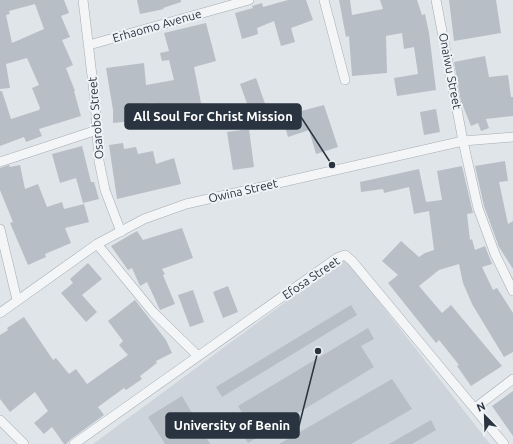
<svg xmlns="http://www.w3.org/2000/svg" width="513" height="444" font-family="Ubuntu,sans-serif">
<rect width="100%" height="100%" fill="#e0e5e9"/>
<path fill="#ced4db" d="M345 258 490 444H93Z"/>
<path fill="#b7bec6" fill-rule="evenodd" d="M0 0H64L69 13 61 16 70 37 62 40 73 65 66 68 75 91H74L81 116 39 129 42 136 26 142 24 137 0 146V91H2L11 119 39 110 40 108 32 88 39 85 27 58 6 64 10 88 0 89ZM35 4 44 29 12 43 6 15 10 14 9 11Z
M137 0H181V2L163 8 164 9 140 14Z
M288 0H306L313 20 291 28 295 42 281 46 274 21 257 28 258 34 242 39 235 13 253 8 252 6 262 3 263 7Z
M339 0H350L352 15 383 9 380 0H417L422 15 425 14 429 33 436 90 397 96 394 78 418 74 414 47 404 49 402 33 386 36 387 73 352 76 349 36 346 37Z
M449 0H496L501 33 454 41Z
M206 23 216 61 194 67 202 108 155 114 154 103 131 106 132 121 113 123V110L106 68 144 63 146 85 174 80 169 60 162 61 160 53 169 51 164 33Z
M485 56 489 77 508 75 511 97H513V116L486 119 489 128 481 131 478 123 471 126 461 101 454 62Z
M256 78 269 115 253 120 240 84Z
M324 105 338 147 316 154 309 130 288 137 282 116Z
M436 109 440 132 424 135 420 112Z
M249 129 254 167 233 170 227 132Z
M123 143 124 149 136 147 138 154 153 151 156 164 174 158 181 184 117 199 109 145Z
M82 146 91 182H94L99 199 83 203 76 178 60 183 52 154Z
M505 161 508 181 499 182 508 224 513 221V269L499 247 484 206 475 166Z
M9 165 10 167 20 165 25 189 38 184 47 207 62 202 64 209 84 204 89 222 65 228 71 243 45 254 46 257 28 265 10 223 13 222 0 190V168Z
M462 166 473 213 467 214 470 240 472 239 475 250 485 246 492 264 482 267 493 290 497 288 513 313V352L504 357 472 304 463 283 459 264 439 270 419 286 442 313 451 305 502 366 471 386 457 366 459 365 439 340 436 343 388 283 398 275 382 261 401 241 419 257 425 253 434 250 429 211 414 214 409 187 384 193 383 189 361 192 360 182 419 169 426 202 442 200 437 171Z
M182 228 193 258 162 269 165 274 163 275 175 304 160 310 147 282 140 286 132 268 128 270 111 246 137 231 143 240Z
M88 263 102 279 82 295 97 312 86 322 61 293 73 283 70 279Z
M228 286 238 312 223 318 213 292Z
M193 290 204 322 190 327 178 295Z
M135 300 166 340 172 353 156 361 157 363 140 376 142 379 126 390 124 388 98 407 104 415 71 439 66 444H64L52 427 44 434 34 423 48 411 35 392 10 412 0 399V335L8 330 7 328 24 317 53 360 56 358 69 374 76 369 87 384 128 355 119 345 123 341 108 321Z
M351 305 357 315 222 397 216 387Z
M368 328 374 339 361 346 374 367 248 443 242 433 251 428 238 406Z
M392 379 412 409 351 444H279Z
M513 391V436L492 406Z
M182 396 210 444H165L148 417Z
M431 420 436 430 412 444H389Z"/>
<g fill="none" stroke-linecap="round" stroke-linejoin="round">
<g stroke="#a5acb3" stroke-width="10">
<path id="minor" d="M83 0 95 101 99 161 105 190 121 232
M324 0 345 80
M436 0 463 141 478 208 495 254 513 291
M89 45 249 0
M0 162 97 130
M0 229 17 300
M97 244 153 312 198 356
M0 313 97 244 144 219 186 204 463 141 513 137
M475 408 513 379
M0 420 24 444
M74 444 337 258 345 255 352 261 504 444"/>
</g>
<use href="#minor" stroke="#f3f5f7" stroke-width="9"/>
</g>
<g text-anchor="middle" stroke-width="4" stroke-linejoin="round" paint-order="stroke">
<g font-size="12" fill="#293440" stroke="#f0f3f6">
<text transform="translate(157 26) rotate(-16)" y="4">Erhaomo Avenue</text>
<text transform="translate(450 71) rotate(79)" y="4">Onaiwu Street</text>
<text transform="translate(96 118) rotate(-95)" y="4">Osarobo Street</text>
<text transform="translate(243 191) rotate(-13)" y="4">Owina Street</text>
<text transform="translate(311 278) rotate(-34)" y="4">Efosa Street</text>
</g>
</g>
<path fill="none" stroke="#293440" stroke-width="1.5" d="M332 165L301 117M318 351L299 426"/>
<g fill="#293440" stroke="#f0f3f6" stroke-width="1.5">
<circle cx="332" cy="165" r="4"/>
<circle cx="318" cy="351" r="4"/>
</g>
<g fill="#293440" stroke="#293440" stroke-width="1.5">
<rect x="125" y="104" width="176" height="25" rx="4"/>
<rect x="166" y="413" width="133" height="25" rx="4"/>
</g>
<g font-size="13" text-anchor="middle" font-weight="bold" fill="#fff">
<text x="213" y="121">All Soul For Christ Mission</text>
<text x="232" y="430">University of Benin</text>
</g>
<g transform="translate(485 416) rotate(337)" stroke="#f0f3f6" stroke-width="3" paint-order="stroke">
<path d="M0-3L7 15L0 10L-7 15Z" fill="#293440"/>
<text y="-6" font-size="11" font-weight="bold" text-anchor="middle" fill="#293440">N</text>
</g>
</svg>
